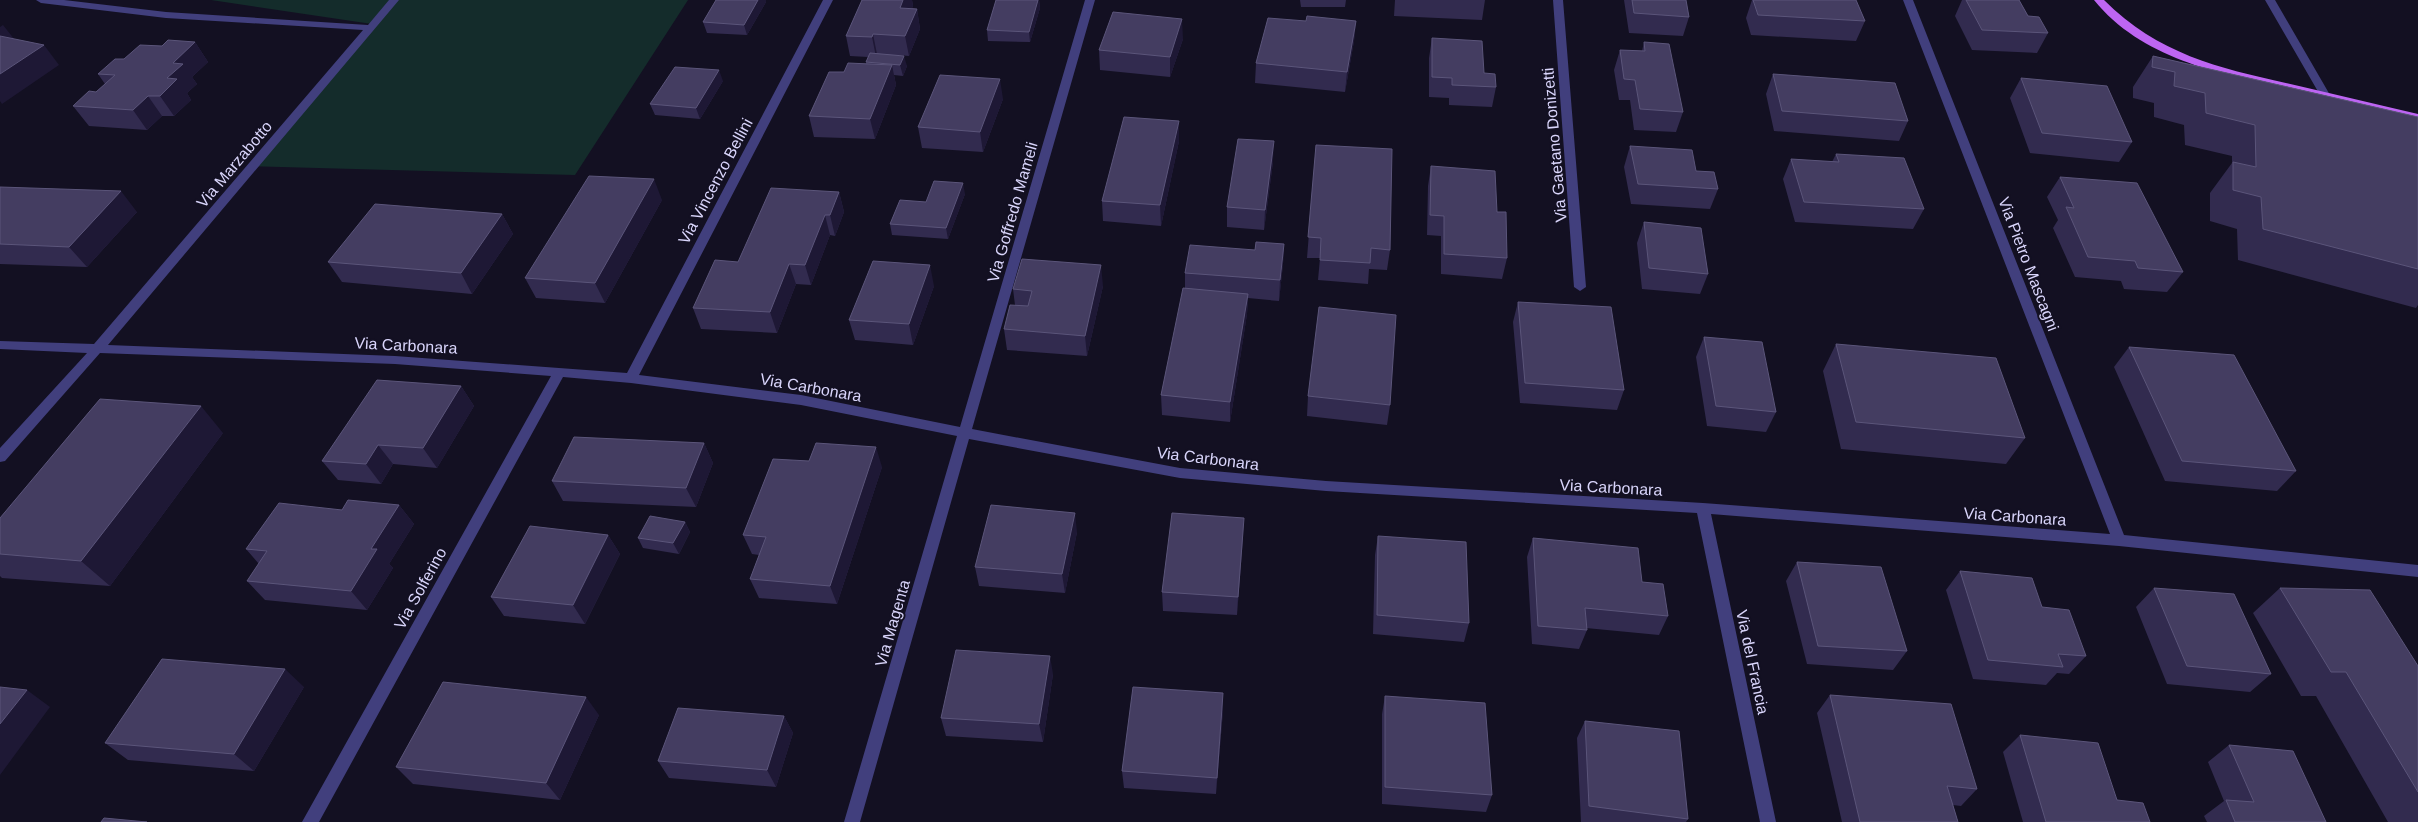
<svg xmlns="http://www.w3.org/2000/svg" width="2418" height="822" font-family="Helvetica,sans-serif">
<rect width="100%" height="100%" fill="#131022"/>
<path fill="#142c2b" d="M211 0H688L575 175 248 166 372 24Z"/>
<g fill="none" stroke-linecap="round" stroke-linejoin="round">
<path fill="#413f7d" fill-rule="evenodd" d="M36 0H64L166 12 368 25 389 0H399L108 345 395 356 627 373 823 0H833L639 375 801 395 960 427 1085 0H1095L972 429 1180 468 1326 481 1703 503 2110 534 1903 0H1913L2124 535 2418 565V577L2119 546 1711 514 1776 822H1760L1697 513 1326 491 1180 478 969 439 860 822H844L957 436 801 405 631 383 563 377 319 822H302L551 376 395 364 100 353 5 461 0 462V448L87 353 0 349V341L94 344 363 30 166 18 41 3Z
M1553 0H1563L1586 287 1580 291 1574 287Z
M2265 0H2275L2330 95 2329 97 2325 98 2320 95Z"/>
<path fill="#bd65f2" fill-rule="evenodd" d="M2094 0H2104C2161 57 2224 69 2299 86 2339 95 2378 105 2418 114V120C2378 111 2339 101 2299 92 2227 75 2143 61 2094 0Z"/>
</g>
<path fill="#322b4f" d="M716 0H766V2L747 35 707 33 703 22Z
M862 0H912L913 6 912 8 917 9 920 29 909 56 898 55 907 66 903 76 894 75 896 85 875 139 814 137 809 116 844 72 866 64V62L868 57 850 56 846 36Z
M996 0H1039L1040 8 1030 42 988 41 987 30Z
M1300 0H1346L1345 7H1301Z
M1395 0H1485L1482 20 1394 16Z
M1624 0H1686L1689 17 1683 36 1629 33Z
M1752 0H1856L1865 21 1856 41 1751 35 1746 18Z
M1962 0H2019L2028 16 2048 33 2037 53 1972 50 1955 16Z
M1306 21H1356L1354 41 1345 92 1255 83 1256 63Z
M1432 38 1484 73 1496 87 1492 107 1449 105V98L1429 97V58Z
M1183 39 1170 77 1100 70 1099 50Z
M195 42 208 62 192 77 197 84 187 93 191 100 174 116H162L147 130 89 126 73 106 96 92 105 84 98 74 162 46Z
M1644 42 1683 112 1676 132 1634 130 1630 100H1619L1614 70 1620 50 1642 51Z
M2153 56 2418 117V305L2416 308 2238 260 2237 229 2210 221V193L2232 163V156L2185 145 2184 125 2154 117V103L2133 98V87Z
M1773 74 1908 121 1899 141 1774 131 1766 94Z
M2021 78 2132 142 2119 162 2030 153 2010 98Z
M723 81 700 119 655 115 650 104Z
M1003 99 983 152 922 148 918 127Z
M1179 141 1161 226 1103 221 1102 201Z
M1316 145 1390 250 1387 270 1369 269 1368 284 1318 280 1320 258H1307Z
M1630 146 1696 171 1718 189 1710 209 1631 204 1624 167Z
M1836 154 1924 209 1913 229 1795 222 1783 179 1791 159 1832 162Z
M1273 162 1264 230 1227 227V207Z
M1431 166 1497 212 1507 258 1502 279 1441 274V236L1427 235 1428 186Z
M2060 177 2183 272 2167 292 2124 289 2121 281 2075 277 2053 228 2058 220 2047 197Z
M0 187 137 212 87 267 0 264Z
M839 192 844 212 835 236 830 235 811 285 796 284 777 333 701 329 693 308Z
M965 194 948 239 892 235 890 224 926 202Z
M662 200 605 303 536 298 525 278Z
M502 214 513 234 472 294 342 282 328 262Z
M1644 222 1708 274 1700 294 1642 289 1637 243Z
M1284 244 1283 264 1279 301 1248 298 1247 314 1230 422 1162 415 1161 395 1185 289V273L1255 250Z
M934 286 913 345 855 340 849 320Z
M1103 286 1087 356 1007 350 1004 329 1015 305 1013 289Z
M1518 302 1624 390 1617 410 1520 403 1513 322Z
M1704 337 1776 412 1766 432 1707 426 1696 357Z
M1836 344 2025 438 2006 464 1841 449 1823 371Z
M2129 347 2296 471 2277 491 2165 481 2114 367Z
M461 386 474 406 437 468 393 464 381 484 338 480 322 461Z
M1308 396 1390 405 1387 425 1307 416Z
M223 433 110 586 2 578 0 576V518Z
M704 443 713 463 696 507 563 501 552 481Z
M882 467 837 604 759 598 750 579 759 555 752 554 743 535Z
M399 505 414 524 389 564 393 568 367 610 265 600 247 581 259 564 246 549 342 510Z
M685 522 690 532 679 554 643 548 638 538Z
M1077 532 1065 593 979 586 975 567Z
M608 535 620 554 585 624 504 616 491 597Z
M1378 536 1469 623 1464 642 1373 634 1375 555Z
M1243 538 1237 615 1163 611 1162 592Z
M1533 538 1642 582 1668 616 1659 635 1586 628 1587 630 1579 649 1532 644 1527 557Z
M1797 562 1907 651 1893 670 1807 664 1786 581Z
M1960 571 2042 607 2086 656 2069 674 2057 673 2046 685 1973 679 1946 590Z
M2154 588 2271 674 2250 692 2167 684 2136 607Z
M2280 588 2418 666V822H2388L2316 696H2301L2253 613Z
M1053 674 1043 742 946 736 941 718Z
M304 687 254 771 128 760 105 743Z
M1830 695 1977 789 1961 806 1953 805 1958 822H1842L1817 713Z
M1385 696 1492 795 1486 812 1382 804V714Z
M1223 711 1216 794 1124 788 1122 771Z
M599 715 560 800 413 784 396 767Z
M784 716 793 733 776 787 669 778 658 761Z
M1585 721 1688 819 1686 822H1581L1577 738Z
M2020 735 2117 800 2150 822H2023L2003 752Z
M2229 745 2326 822H2207L2204 816 2224 801 2208 762Z"/>
<path fill="#1e1835" d="M758 0H766V2L747 35 744 25Z
M903 0H912L913 6 904 28 900 8Z
M1038 0H1039L1040 8 1030 42 1029 32Z
M917 9 920 29 909 56 905 36Z
M1182 19 1183 39 1170 77V57Z
M1356 21 1354 41 1345 92 1347 72Z
M3 25 19 45 0 48V27Z
M873 34 877 54 876 57 872 37Z
M195 42 208 62 192 77 197 84 187 93 191 100 174 116 160 96 167 78 173 63Z
M44 45 59 65 2 104 0 101V74Z
M904 56 907 66 903 76 900 65Z
M892 65 896 85 875 139 870 119Z
M719 70 723 81 700 119 696 108Z
M1000 79 1003 99 983 152 980 132Z
M148 96 162 116 147 130 133 110Z
M1179 121V141L1161 226 1160 205Z
M1274 141 1273 162 1264 230 1265 210Z
M654 179 662 200 605 303 595 283Z
M963 183 965 194 948 239 946 228Z
M121 191 137 212 87 267 69 247Z
M839 192 844 212 835 236 830 215Z
M502 214 513 234 472 294 461 273Z
M825 215 830 235 811 285 805 265Z
M1284 244 1283 264 1279 301 1280 280Z
M789 264 796 284 777 333 770 312Z
M930 265 934 286 913 345 909 324Z
M1101 265 1103 286 1087 356 1085 336Z
M1248 294 1247 314 1230 422V402Z
M461 386 474 406 437 468 423 448Z
M201 406 223 433 110 586 81 561Z
M704 443 713 463 696 507 686 488Z
M378 445 393 464 381 484 366 464Z
M876 447 882 467 837 604 830 586Z
M399 505 414 524 389 564 393 568 367 610 351 591 371 549Z
M1075 513 1077 532 1065 593 1062 574Z
M1244 518 1243 538 1237 615 1238 597Z
M685 522 690 532 679 554 673 543Z
M608 535 620 554 585 624 573 605Z
M1050 656 1053 674 1043 742 1039 724Z
M285 669 304 687 254 771 234 754Z
M27 690 50 707 0 775V724Z
M1223 693V711L1216 794 1217 778Z
M586 697 599 715 560 800 546 783Z
M784 716 793 733 776 787 767 770Z"/>
<path fill="#443d61" stroke="#5b557a" d="M716 0H758L744 25 703 22Z
M862 0H903L900 8 917 9 905 36 873 34 872 37 846 36Z
M996 0H1038L1029 32 987 30Z
M1632 0H1686L1689 17 1634 13Z
M1753 0H1856L1865 21 1758 15Z
M1966 0H2019L2028 16 2039 17 2048 33 1982 30Z
M1113 12 1182 19 1170 57 1099 50Z
M1307 16 1356 21 1347 72 1256 63 1268 18 1306 21Z
M0 36 44 45 0 74Z
M1432 38 1482 41 1484 73 1495 74 1496 87 1452 85V78L1432 77Z
M168 40 195 42 173 63 183 64 167 78 177 79 160 96H148L133 110 73 106 89 91 96 92 115 75 98 74 115 59H124L140 45 162 46Z
M1644 42 1669 44 1683 112 1640 109 1635 80 1624 79 1620 50 1645 51Z
M870 53 904 56 900 65 866 62Z
M2153 56 2418 117V269L2263 229 2261 197 2233 190V162L2256 167 2255 125 2206 113 2205 93 2174 86 2175 72 2152 67Z
M848 63 892 65 870 119 809 116 829 72H844Z
M675 67 719 70 696 108 650 104Z
M1773 74 1895 83 1908 121 1782 111Z
M940 75 1000 79 980 132 918 127Z
M2021 78 2107 86 2132 142 2042 133Z
M1124 117 1179 121 1160 205 1102 201Z
M1238 139 1274 141 1265 210 1227 207Z
M1316 145 1392 149 1390 250 1371 248 1370 263 1320 260 1321 238 1308 237Z
M1630 146 1692 150 1696 171 1714 172 1718 189 1638 184Z
M1836 154 1904 158 1924 209 1804 202 1791 159 1839 162Z
M1431 166 1495 171 1497 212H1506L1507 258 1444 254V216L1430 215Z
M589 176 654 179 595 283 525 278Z
M2060 177 2137 183 2183 272 2138 268 2135 261 2088 257 2066 207 2074 208Z
M934 181 963 183 946 228 890 224 900 200 926 202Z
M0 187 121 191 69 247 0 244Z
M771 188 839 192 830 215H825L805 265 789 264 770 312 693 308 715 260 738 262Z
M375 204 502 214 461 273 328 262Z
M1644 222 1701 228 1708 274 1649 268Z
M1256 242 1284 244 1280 280 1185 273 1190 245 1255 250Z
M1022 259 1101 265 1085 336 1004 329 1010 305 1028 306 1032 291 1013 289Z
M873 261 930 265 909 324 849 320Z
M1183 288 1248 294 1230 402 1161 395Z
M1518 302 1611 307 1624 390 1525 383Z
M1319 307 1396 315 1390 405 1308 396Z
M1704 337 1762 342 1776 412 1716 406Z
M1836 344 1996 358 2025 438 1856 422Z
M2129 347 2234 355 2296 471 2182 461Z
M377 380 461 386 423 448 378 445 366 464 322 461Z
M100 399 201 406 81 561 0 554V518Z
M574 437 704 443 686 488 552 481Z
M816 443 876 447 830 586 750 579 766 537 743 535 773 459 809 461Z
M348 500 399 505 371 549H377L351 591 247 581 267 551 246 549 279 503 342 510Z
M991 505 1075 513 1062 574 975 567Z
M1172 513 1244 518 1238 597 1162 592Z
M650 516 685 522 673 543 638 538Z
M530 526 608 535 573 605 491 597Z
M1378 536 1466 542 1469 623 1377 615Z
M1533 538 1638 548 1642 582 1663 584 1668 616 1585 608 1587 630 1538 626Z
M1797 562 1881 567 1907 651 1818 646Z
M1960 571 2032 578 2042 607 2069 610 2086 656 2058 654 2063 667 1988 660Z
M2154 588 2234 594 2271 674 2187 666Z
M2280 588 2370 590 2418 666V792L2346 672H2331Z
M956 650 1050 656 1039 724 941 718Z
M162 659 285 669 234 754 105 743Z
M443 682 586 697 546 783 396 767Z
M0 687 27 690 0 724Z
M1133 687 1223 693 1217 778 1122 771Z
M1830 695 1951 704 1977 789 1947 786 1958 822H1860Z
M1385 696 1485 703 1492 795 1385 787Z
M678 708 784 716 767 770 658 761Z
M1585 721 1679 731 1688 819 1589 806Z
M2020 735 2098 743 2117 800 2143 803 2150 822H2046Z
M2229 745 2293 751 2326 822H2235L2226 800 2254 802Z
M104 818 147 822H101Z"/>
<g text-anchor="middle" stroke-width="4" stroke-linejoin="round" paint-order="stroke">
<g font-size="16" fill="#d9d5fb" stroke="#131022">
<text transform="translate(1554 145) rotate(-95)" y="6">Via Gaetano Donizetti</text>
<text transform="translate(234 164) rotate(-50)" y="6">Via Marzabotto</text>
<text transform="translate(715 181) rotate(-62)" y="6">Via Vincenzo Bellini</text>
<text transform="translate(1012 212) rotate(-74)" y="6">Via Goffredo Mameli</text>
<text transform="translate(2029 264) rotate(69)" y="6">Via Pietro Mascagni</text>
<text transform="translate(406 345) rotate(3)" y="6">Via Carbonara</text>
<text transform="translate(811 387) rotate(10)" y="6">Via Carbonara</text>
<text transform="translate(1208 458) rotate(7)" y="6">Via Carbonara</text>
<text transform="translate(1611 487) rotate(3)" y="6">Via Carbonara</text>
<text transform="translate(2015 516) rotate(4)" y="6">Via Carbonara</text>
<text transform="translate(420 588) rotate(-61)" y="6">Via Solferino</text>
<text transform="translate(892 623) rotate(-74)" y="6">Via Magenta</text>
<text transform="translate(1753 662) rotate(78)" y="6">Via del Francia</text>
</g>
</g>
</svg>
